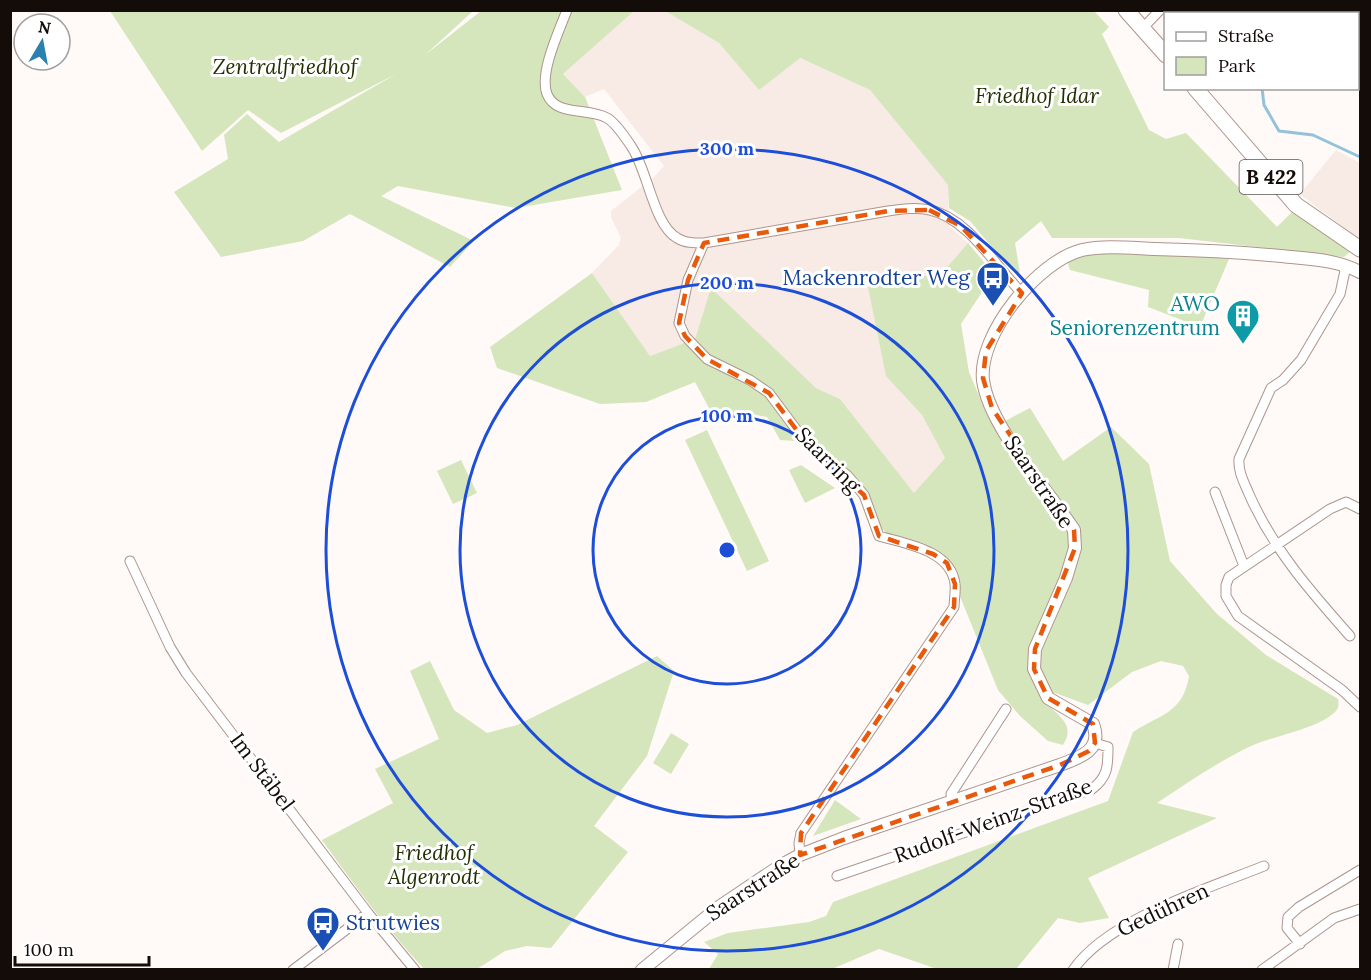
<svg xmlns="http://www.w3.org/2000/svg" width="1371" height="980" font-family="Lora,serif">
<rect width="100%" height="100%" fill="#fff9f7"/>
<path fill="#f8eae5" d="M634 11H665L719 43 759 90 799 58 870 90 948 185 949 226 968 243 942 273 886 375 922 415 945 458 914 493 840 399 816 388 711 289 695 339 650 356 592 273 619 245 621 238 611 217V211L654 177 664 166 604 89 585 97 563 74Z
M1336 150 1360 163V240L1300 194Z"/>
<path fill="#d5e6bc" d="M110 11H473L425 55 481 11H634L563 74 585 97 622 190 516 208 398 186 381 196 474 241 450 267 350 214 303 241 221 257 174 192 228 159 224 135 247 114 279 142 396 74 281 133 248 110 202 151Z
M665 11H1094L1109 27 1102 34 1149 130 1166 139 1186 133 1277 227 1293 211 1351 251 1344 257 1179 238H1052L1041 221 1015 243 1020 273 1011 270 970 221 949 208 948 185 870 90 800 58 759 90 719 43Z
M968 243 994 274 961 324 969 372 987 415 1005 421 1030 408 1063 461 1111 427 1149 464 1170 561 1217 614 1266 655 1338 699C1339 704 1339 708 1335 712 1318 729 1272 736 1249 747 1216 763 1187 783 1157 803L1217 818 1088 878 1109 918 1080 923 1058 918 1016 969H937L879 949 832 969H709L718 954 704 942 728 933 809 922 826 916 833 902 1108 801 1133 732C1161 714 1183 713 1189 676L1183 666 1161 661 1132 672 1088 705 1055 693 1042 694C1049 714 1079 720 1063 745L1048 741 1020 716 998 690 955 584 953 565 935 551 889 536 877 523 866 493 810 442 780 440 767 417 743 412 717 423 695 382 646 402 600 404 497 368 490 347 592 273 650 356 695 339 711 288 816 388 840 399 914 493 945 458 922 415 886 376 868 287 942 273Z
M1092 251 1171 252 1229 259 1200 327 1148 307 1149 290 1070 270 1067 261Z
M707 430 769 561 747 571 685 440Z
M461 460 477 493 453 504 437 471Z
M801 465 835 488 805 503 789 470Z
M657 656 674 671 647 756 594 826 628 852 551 948 527 946 505 951 477 969H424C387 929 354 885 322 840L393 803 375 769 439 739 410 671 430 661 454 710 487 733 517 725Z
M671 733 689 744 671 774 653 763Z
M835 800 861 819 813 836Z"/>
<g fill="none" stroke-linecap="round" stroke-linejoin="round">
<path stroke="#93c3d9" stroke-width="3" d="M1250 10V14
M1262 88 1264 105 1279 131 1313 135 1360 157"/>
<g stroke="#ae958c" stroke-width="11">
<path id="minor" d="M567 10C559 31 539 73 547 94 556 117 588 107 607 118 616 123 625 137 631 146 648 170 653 224 677 238 685 243 694 243 704 243L888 211C902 209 916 207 930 210 968 218 996 267 1022 293
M1342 10 1345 14
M1358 28 1360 31
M1142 29 1160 10
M704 243 688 280 679 323 685 336 707 359 750 380 769 393 807 444 847 475 864 495 879 536C906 544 951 550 955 584 956 591 954 600 954 607L801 833 799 843 800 855
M1346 266 1340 294 1301 360 1283 380 1271 388 1239 459C1238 472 1244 482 1249 494 1273 549 1311 592 1350 636
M1215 492 1244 566
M1360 509 1346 502 1330 509 1229 577 1226 585V596L1238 616 1342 690 1360 707
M130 561 170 647 186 673 368 913 415 970
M952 802 951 794 1006 709
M837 876 1092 789C1108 777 1108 766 1108 747L1095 743
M1300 944 1287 928 1288 917 1299 907 1360 870
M293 970 368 913
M1073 970C1108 919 1207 889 1264 866
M1173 970 1178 944
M1262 970 1334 918 1360 909"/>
</g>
<g stroke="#ae958c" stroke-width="14">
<path id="tertiary" d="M642 970 719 907 780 866 800 855 844 838 1060 765C1081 757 1103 750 1093 724L1048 698 1034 669 1035 649 1066 578 1075 548 1074 530C1048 490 989 427 983 380 978 334 1038 261 1082 250 1105 245 1131 248 1154 249 1197 250 1239 252 1281 256 1308 259 1336 259 1360 272"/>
</g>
<g stroke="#ae958c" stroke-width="17">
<path id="primary" d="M1126 10 1166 55
M1195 88 1296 205 1360 249"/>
</g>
<use href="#minor" stroke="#fff" stroke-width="9"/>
<use href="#tertiary" stroke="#fff" stroke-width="12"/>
<use href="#primary" stroke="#fff" stroke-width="15"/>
</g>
<path fill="none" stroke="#e8590c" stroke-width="4.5" stroke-dasharray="12 8" stroke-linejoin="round" d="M929 210 961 226 1022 293 986 351 983 378 992 408 1074 530 1075 548 1035 649 1034 669 1048 698 1093 724 1095 743 1089 751 1060 765 800 855 801 833 954 607 955 584 947 563 933 554 879 536 864 495 807 444 769 393 707 359 685 336 679 323 688 280 704 243 888 211Z"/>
<g fill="none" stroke="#1d4ed8" stroke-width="3">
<circle cx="727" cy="550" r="134"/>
<circle cx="727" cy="550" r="267"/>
<circle cx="727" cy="550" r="401"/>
</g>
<defs>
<g id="bus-pin" transform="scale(1.725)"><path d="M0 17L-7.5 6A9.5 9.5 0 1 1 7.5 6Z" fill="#1a4fb4" stroke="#fff"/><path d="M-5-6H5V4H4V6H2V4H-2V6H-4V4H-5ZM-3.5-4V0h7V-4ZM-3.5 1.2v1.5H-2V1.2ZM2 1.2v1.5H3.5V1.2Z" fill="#fff"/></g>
<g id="building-pin" transform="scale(1.725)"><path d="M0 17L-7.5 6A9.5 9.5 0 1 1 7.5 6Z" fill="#0f9aa8" stroke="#fff"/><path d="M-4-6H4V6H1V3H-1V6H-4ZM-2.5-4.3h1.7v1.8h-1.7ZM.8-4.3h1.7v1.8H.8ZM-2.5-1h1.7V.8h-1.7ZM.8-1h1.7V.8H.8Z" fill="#fff"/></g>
</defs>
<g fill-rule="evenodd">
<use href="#bus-pin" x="993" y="278"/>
<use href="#building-pin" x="1243" y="316"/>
<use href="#bus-pin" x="323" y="923"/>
</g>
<g text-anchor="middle" stroke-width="6" stroke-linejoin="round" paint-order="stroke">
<rect fill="#fff" stroke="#5a5553" stroke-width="1.5" x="1239.5" y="160" width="63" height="34" rx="4.5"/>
<g font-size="20" font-weight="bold" fill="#140c09">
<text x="1271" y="184">B 422</text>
</g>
<g font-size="21" font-style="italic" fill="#223001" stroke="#fff">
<text x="285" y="74">Zentralfriedhof</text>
<text x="1037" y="103">Friedhof Idar</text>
<text x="434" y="860">Friedhof<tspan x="434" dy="24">Algenrodt</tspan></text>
</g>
<g font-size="21" fill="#164399" stroke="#fff" text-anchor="end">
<text x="970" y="285">Mackenrodter Weg</text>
<text x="346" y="930" text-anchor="start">Strutwies</text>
</g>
<g font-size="21" fill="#0d838f" stroke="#fff" text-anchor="end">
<text x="1220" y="311">AWO<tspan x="1220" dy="24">Seniorenzentrum</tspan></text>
</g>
<g font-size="21" fill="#140c09" stroke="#fff">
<text transform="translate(828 460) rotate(45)" y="7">Saarring</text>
<text transform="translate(1039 482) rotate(56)" y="7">Saarstraße</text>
<text transform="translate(262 772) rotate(53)" y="7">Im Stäbel</text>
<text transform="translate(993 821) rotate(-20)" y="7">Rudolf-Weinz-Straße</text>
<text transform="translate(753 887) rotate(-33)" y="7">Saarstraße</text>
<text transform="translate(1163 910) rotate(-25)" y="7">Gedühren</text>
</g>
</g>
<circle cx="727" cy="550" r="9" fill="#1d4ed8" stroke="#fff" stroke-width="3"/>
<g font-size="18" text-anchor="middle" font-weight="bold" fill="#1d4ed8" stroke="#fff" stroke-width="6" stroke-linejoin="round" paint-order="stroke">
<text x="727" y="155">300 m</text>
<text x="727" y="289">200 m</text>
<text x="727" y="422">100 m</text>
</g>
<rect width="1371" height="980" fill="none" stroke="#140c09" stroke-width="24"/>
<rect x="1164" y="12" width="195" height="78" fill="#ffffff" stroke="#a19e9d" stroke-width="1.5"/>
<rect x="1176" y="32" width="30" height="9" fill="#ffffff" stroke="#a19e9d" stroke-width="1.5"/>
<text x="1218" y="42" font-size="18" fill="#140c09">Straße</text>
<rect x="1176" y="57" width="30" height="18" fill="#d5e6bc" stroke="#a19e9d" stroke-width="1.5"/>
<text x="1218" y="72" font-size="18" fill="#140c09">Park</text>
<g transform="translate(42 42) rotate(10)"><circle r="28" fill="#ffffff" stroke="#a19e9d" stroke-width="1.5"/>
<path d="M0-4.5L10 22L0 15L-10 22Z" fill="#2a81b0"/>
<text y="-9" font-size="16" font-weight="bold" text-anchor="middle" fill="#140c09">N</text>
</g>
<path d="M15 956v9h134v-9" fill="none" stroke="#140c09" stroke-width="3"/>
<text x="24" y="956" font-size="18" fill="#140c09" stroke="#ffffff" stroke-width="4.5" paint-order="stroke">100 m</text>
</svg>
